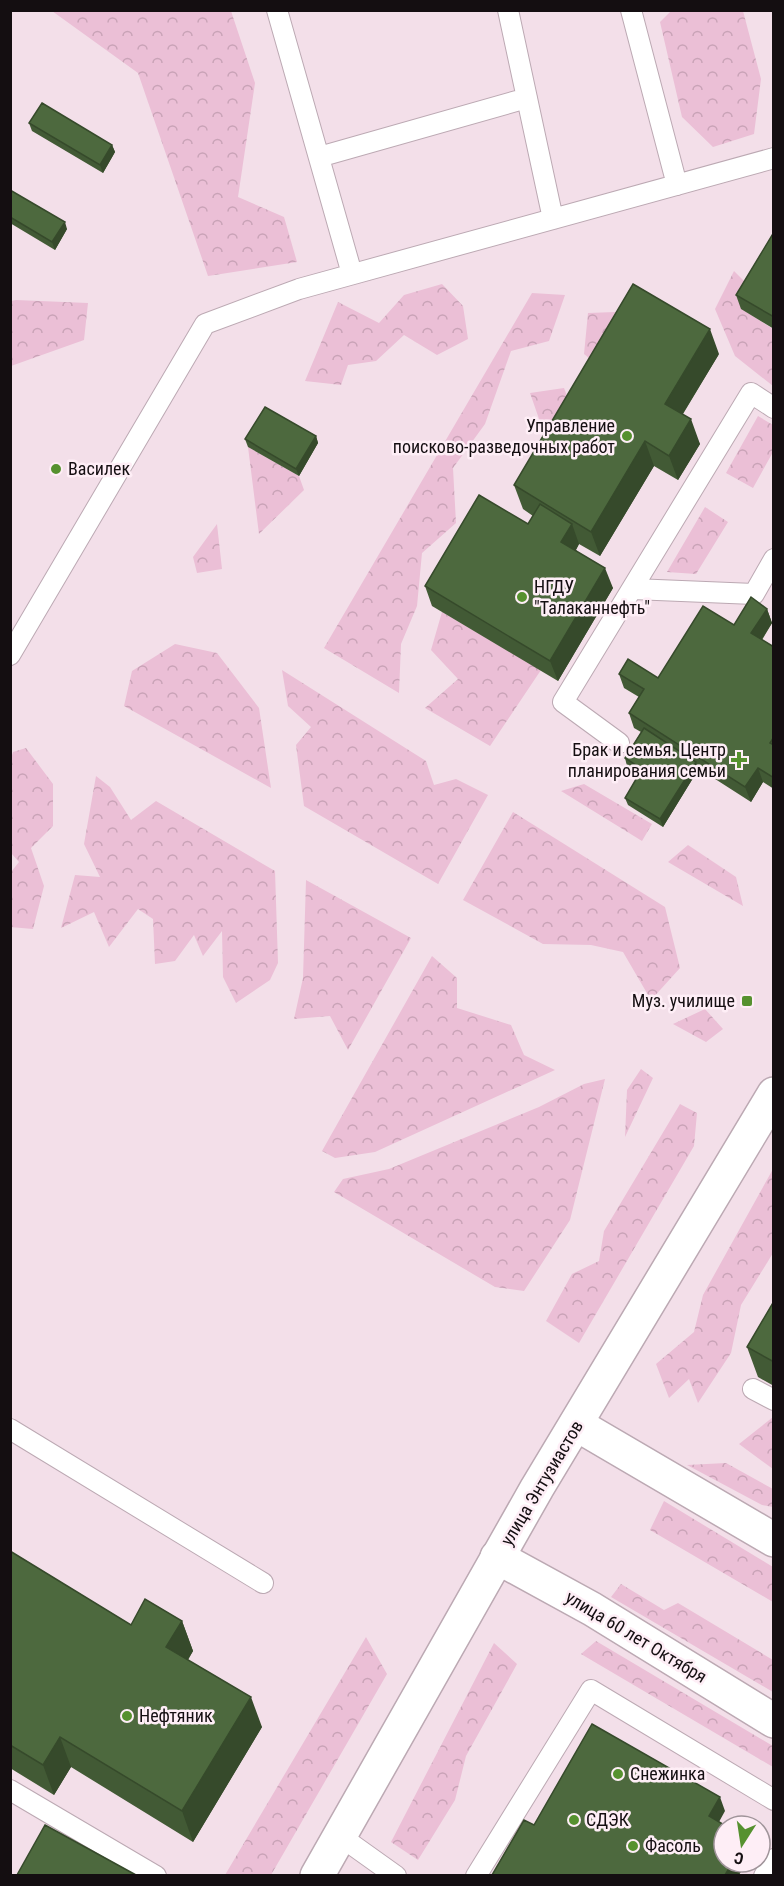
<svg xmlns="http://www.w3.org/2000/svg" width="784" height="1886" font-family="'Roboto Condensed',sans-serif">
<defs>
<pattern id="forest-crowns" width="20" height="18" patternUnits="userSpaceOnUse" patternTransform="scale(1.5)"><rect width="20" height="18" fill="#ebbfd6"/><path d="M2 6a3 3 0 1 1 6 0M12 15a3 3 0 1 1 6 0" fill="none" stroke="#c9a3b7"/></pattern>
</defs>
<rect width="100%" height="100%" fill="#f3dfe9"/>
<path fill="url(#forest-crowns)" d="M52 11H231L255 83 238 197 284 217 297 262 208 276 138 73Z
M671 11H743L761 79 754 134 713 147 682 117 660 22Z
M734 271 753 290 742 309 773 329V386L735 356 715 309Z
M442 284 463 306 468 339 437 355 404 335 376 361 348 365 341 385 305 381 338 302 379 323 404 295Z
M532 293 565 295 549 341 511 351 485 424 453 468 456 523 422 553 417 606 401 644 399 693 324 648Z
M16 300 88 303 84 340 11 366V301Z
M615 312 634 324 605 371 584 354 588 313Z
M564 388 576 420 553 459 530 393Z
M758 416 773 425V452L753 488 726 473Z
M248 447 299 476 304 490 259 534Z
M705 507 728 522 696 574 667 572Z
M217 524 222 569 197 573 193 557Z
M442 612 541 670 490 746 425 708 458 679 431 650Z
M175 644 217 653 259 708 271 788 124 706 132 671Z
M282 670 426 761 434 785 456 779 488 795 438 884 304 806 296 745 311 727 288 706Z
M26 748 53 784V826L31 848 44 886 33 929 10 927 11 872 19 862 11 853V758L13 752Z
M96 776 110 787 131 820 156 801 275 871 278 963 270 980 236 1003 223 977 222 931 203 956 194 935 175 961 155 964 153 919 138 909 109 947 94 912 61 928 75 875 100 877 84 844Z
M584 784 652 824 642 841 561 791Z
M513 812 665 907 680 968 651 1000 623 952 591 945 543 944 463 900Z
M688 845 736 877 743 906 668 862Z
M306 880 411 938 348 1050 330 1016 294 1019 303 978Z
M432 956 457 978V1008L511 1025 524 1055 555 1070 375 1152 335 1158 322 1151Z
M705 1009 723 1029 706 1042 673 1024Z
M641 1069 653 1078 625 1137 627 1090Z
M605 1079 570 1220 524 1291 495 1287 334 1192 343 1179 389 1169 539 1107 584 1084Z
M680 1104 697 1113 694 1146 579 1343 546 1321 572 1274 599 1261 604 1231Z
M773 1169V1253L741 1305 731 1353 698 1403 689 1379 669 1398 656 1364 694 1332 703 1295Z
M773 1417V1469L739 1444Z
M726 1463 773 1489V1507L762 1505 687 1465Z
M664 1501 773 1567V1602L650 1530Z
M621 1584 664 1610 678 1603 773 1660V1692L611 1597Z
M366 1637 387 1674 271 1875H225Z
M596 1641 773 1746V1767L581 1654Z
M494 1643 517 1664 466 1756 455 1800 418 1860 391 1842Z"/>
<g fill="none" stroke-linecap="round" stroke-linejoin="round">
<g stroke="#bca9b3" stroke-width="22">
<path id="service" d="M277 10 352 274
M508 10 553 219
M631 10 677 185
M319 157 527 98
M633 589 754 594 774 559
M10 655 205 324 299 289 774 158
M619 743 563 702 751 393 774 408
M753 1389 774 1400
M10 1429 263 1583
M10 1790 156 1876
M340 1836 396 1876
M476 1876 591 1690 774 1800
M764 1876 774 1859"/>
</g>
<g stroke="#bca9b3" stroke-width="36">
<path id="tertiary" d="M576 1424 774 1540
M497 1557 592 1609 774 1721"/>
</g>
<g stroke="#bca9b3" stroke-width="36">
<path id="secondary" d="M317 1876 537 1488 774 1094"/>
</g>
<use href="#service" stroke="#fff" stroke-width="20"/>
<use href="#tertiary" stroke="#fff" stroke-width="33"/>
<use href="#secondary" stroke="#fff" stroke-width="33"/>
</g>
<path fill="#425a35" d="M29 123 112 145 115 152 103 173 32 131Z
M10 190 67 229 55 250 10 223Z
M774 232V329L741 309 736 295Z
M719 354 683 414 700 444 678 480 654 466 600 556 579 544 576 550 613 588 558 681 432 606 425 586 528 524 533 516 523 509 514 485Z
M316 436 318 443 299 476 248 447 245 439Z
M767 609 772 623 762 640 774 647V789L763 782 751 802 698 768V770L663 827 628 805 625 798 640 774 627 766 625 758 641 732 634 728 629 713 639 697 624 688 619 674 658 678 734 625Z
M774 1301V1386L758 1377 747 1347Z
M10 1551 131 1625 182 1621 193 1651 188 1660 262 1727 193 1842 71 1767 54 1795 10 1768Z"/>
<path fill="#364a2b" d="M112 145 115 152 103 173 100 165Z
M65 222 67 229 55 250 52 242Z
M710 329 719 354 674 428 665 404Z
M691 419 700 444 678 480 669 456Z
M316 436 318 443 299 476 296 469Z
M645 441 654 466 600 556 591 532Z
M572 524 579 544 569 562 561 542Z
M605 568 613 588 558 681 550 661Z
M767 609 772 623 756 648 751 633Z
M696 762 698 770 663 827 660 819Z
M758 768 763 782 751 802 745 787Z
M182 1621 193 1651 177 1677 166 1647Z
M251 1697 262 1727 193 1842 182 1811Z
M60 1737 71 1767 54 1795 43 1765Z
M720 1797 725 1811 714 1831 709 1816Z
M733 1862H747L739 1875H725Z"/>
<path fill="#4d693e" stroke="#364a2b" stroke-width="1.5" d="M42 103 112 145 100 165 29 123Z
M10 190 65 222 52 242 10 217Z
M774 232V317L736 295Z
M633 284 710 329 665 404 691 419 669 456 645 441 591 532 514 485Z
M265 407 316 436 296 469 245 439Z
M479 495 528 524 540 504 572 524 561 542 605 568 550 661 425 586Z
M751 597 767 609 751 633 774 647V737L770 743 774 745V778L758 768 745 787 629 713 644 689 619 674 628 659 658 678 703 606 734 625Z
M644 728 696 762 660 819 625 798 642 769 625 758Z
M774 1301V1362L747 1347Z
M10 1551 131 1625 145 1599 182 1621 166 1647 251 1697 182 1811 60 1737 43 1765 10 1745Z
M592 1724 720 1797 709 1816 726 1826H724V1862H733L725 1875H492L524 1820 534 1825Z
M45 1825 136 1875H17Z"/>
<g fill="#56912f" stroke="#feeef6" stroke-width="2">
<circle cx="627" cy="436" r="6"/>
<circle cx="56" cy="469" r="6"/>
<circle cx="522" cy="597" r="6"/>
<path d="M736 751h6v6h6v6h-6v6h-6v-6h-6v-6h6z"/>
<rect x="741" y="995" width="12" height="12" rx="3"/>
<circle cx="127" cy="1716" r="6"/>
<circle cx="618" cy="1774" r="6"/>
<circle cx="574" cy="1820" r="6"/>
<circle cx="633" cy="1846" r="6"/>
</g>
<g text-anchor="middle" stroke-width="5" stroke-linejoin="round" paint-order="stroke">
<g font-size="18" fill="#140e11" stroke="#feeef6" text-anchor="start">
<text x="615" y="432" text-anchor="end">Управление<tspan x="615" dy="21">поисково-разведочных работ</tspan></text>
<text x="68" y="475">Василек</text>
<text x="534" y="593">НГДУ<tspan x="534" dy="21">"Талаканнефть"</tspan></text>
<text x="726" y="756" text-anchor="end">Брак и семья. Центр<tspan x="726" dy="21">планирования семьи</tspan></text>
<text x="735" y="1007" text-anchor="end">Муз. училище</text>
<text x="139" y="1722">Нефтяник</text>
<text x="630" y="1780">Снежинка</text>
<text x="586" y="1826">СДЭК</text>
<text x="645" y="1852">Фасоль</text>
</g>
<g font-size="18" fill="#140e11" stroke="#feeef6">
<text transform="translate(542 1483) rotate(-59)" y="6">улица Энтузиастов</text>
<text transform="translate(636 1637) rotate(31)" y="6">улица 60 лет Октября</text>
</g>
</g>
<rect width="784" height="1886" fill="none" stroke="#140e11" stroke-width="24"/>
<g transform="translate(742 1844) rotate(192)"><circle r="28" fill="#feeef6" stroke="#a0949a" stroke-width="1.5"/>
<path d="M0-4.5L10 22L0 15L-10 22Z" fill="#56912f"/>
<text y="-9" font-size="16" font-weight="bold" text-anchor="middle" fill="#140e11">С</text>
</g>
</svg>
